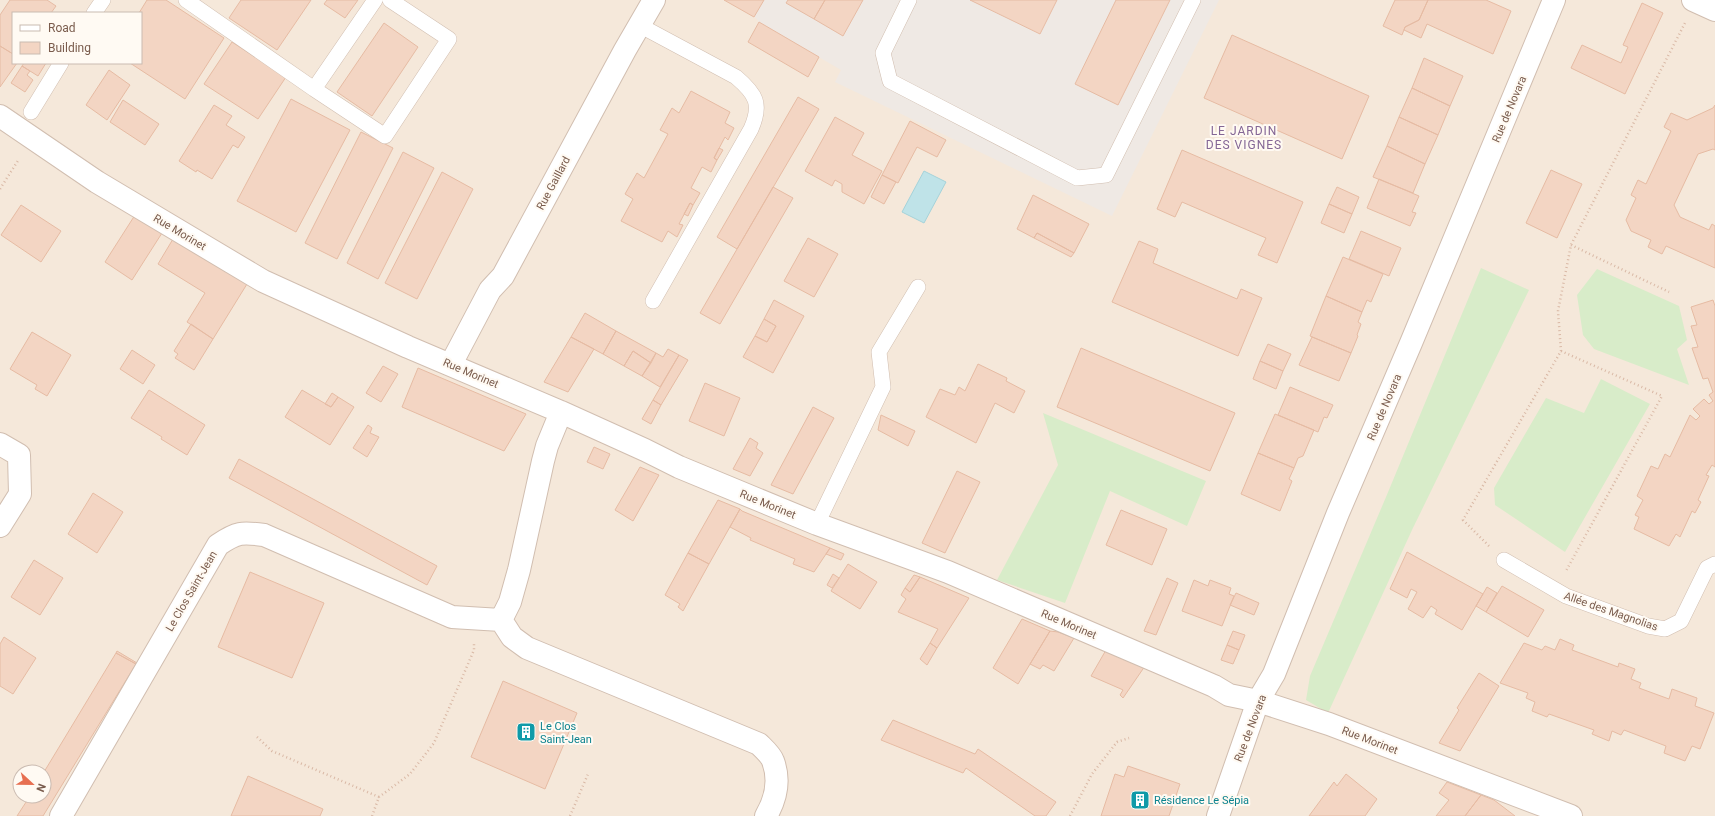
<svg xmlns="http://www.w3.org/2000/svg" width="1715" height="816" font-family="Roboto,sans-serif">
<rect width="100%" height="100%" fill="#fdf6ec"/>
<path fill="#f5e8da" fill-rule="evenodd" d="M0 0H1715V816H0ZM13 13H141V63H13ZM20 772H44V796H20Z"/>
<path fill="#efe9e4" d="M764 0H1219L1112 216 835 82 841 70 759 22 754 16Z"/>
<path fill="#d8ecc9" d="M1481 268 1529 290 1412 530 1328 713 1306 700 1310 676 1386 497Z
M1597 269 1679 306 1687 340 1677 349 1689 385 1594 349 1583 335 1577 295Z
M1601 379 1650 404 1565 552 1495 505 1494 488 1546 398 1584 413Z
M1043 413 1206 481 1187 526 1110 491 1065 603 997 580 1058 465Z"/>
<path fill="#bfe3e8" stroke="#a5d3da" d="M924 171 946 182 924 223 902 212Z"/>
<path fill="#f3d5c3" stroke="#e6bba3" d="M10 0H47L56 6 51 13H13V54L0 46V15Z
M147 0H166L224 38 185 99 130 63H141V13H139Z
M241 0H311L277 50 229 18Z
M327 0H358L345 18 324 4Z
M724 0H764L754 17Z
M788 0H825L814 19 786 3Z
M825 0H863L843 36 814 19Z
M970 0H1057L1040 34Z
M1116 0H1170L1118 105 1075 84Z
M1395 0H1428L1419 20 1405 27 1402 35 1383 26Z
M1428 0H1486L1511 11 1493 54 1427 24 1421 38 1404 30 1405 27 1419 20Z
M1642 3 1663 13 1625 94 1571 68 1582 45 1621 63 1628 47 1623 45Z
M759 22 819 57 808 77 748 42Z
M384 23 418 47 372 116 337 92Z
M1232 35 1369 96 1342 159 1204 98Z
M232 42 286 77 258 119 204 84Z
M0 46 13 54V63H17L0 87Z
M1424 58 1463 76 1450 106 1412 88Z
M24 63H46L38 76 22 66Z
M22 66 30 71 27 75 33 80 25 92 11 83Z
M109 70 130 85 107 120 86 105Z
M1412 88 1450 106 1438 135 1399 117Z
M691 91 730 112 725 123 734 128 728 140 725 137 714 158 717 160 711 172 702 167 691 188 700 193 693 205 690 203 679 224 683 225 677 237 668 231 662 242 621 221 633 199 625 194 637 173 644 178 668 134 660 130 672 108 679 113Z
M798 97 819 109 737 249 717 237Z
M291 99 350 130 296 232 237 201Z
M123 100 159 124 145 145 110 122Z
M214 105 232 116 226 125 245 137 238 148 233 145 212 179 197 170 196 172 179 161Z
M1715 105V150L1713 149 1698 154 1674 205 1680 217 1709 230 1712 224 1715 226V268L1666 246 1662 254 1648 247 1651 240 1631 231 1626 220 1636 198 1631 195 1638 180 1646 184 1671 131 1664 127 1671 113 1687 120 1713 108Z
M835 117 864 133 852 155 882 171 864 204 842 192V184L835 180 832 186 805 171Z
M1399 117 1438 135 1425 164 1387 146Z
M910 121 946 140 937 157 917 147 898 183 882 175Z
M361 132 393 148 337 259 305 243Z
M1387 146 1425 164 1413 193 1373 177Z
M719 148 723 150 717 160 714 158Z
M1182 150 1303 202 1277 263 1258 255 1266 238 1182 202 1175 217 1157 209Z
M403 152 434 168 378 279 347 263Z
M1551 170 1582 184 1557 238 1526 223Z
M442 172 473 189 417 299 385 283Z
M882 175 896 182 884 204 871 197Z
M1379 179 1419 196 1412 212 1416 213 1410 226 1367 208Z
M773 187 793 198 720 324 700 313Z
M1337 187 1359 197 1352 214 1329 204Z
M1033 195 1089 224 1074 253 1037 233 1034 238 1017 229Z
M690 203 693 205 688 216 684 214Z
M1329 204 1352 214 1344 233 1321 223Z
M21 205 61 231 41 262 1 235Z
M135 215 162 233 132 280 105 262Z
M1361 231 1401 248 1389 276 1349 259Z
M1037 233 1074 253 1071 257 1034 238Z
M808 238 838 254 814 297 784 281Z
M173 239 247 284 213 339 187 322 205 293 158 264Z
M1139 241 1158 249 1153 263 1237 299 1241 289 1262 298 1238 356 1112 302Z
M1343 257 1383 274 1371 302 1367 300 1362 312 1326 296Z
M1326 296 1362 312 1358 322 1361 324 1357 335 1358 336 1351 353 1310 336Z
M774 300 804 316 773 373 743 357 755 336 767 342 776 326 764 319Z
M1713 300 1715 306V467L1712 465 1706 475 1709 476 1698 500 1701 502 1695 513 1692 511 1680 537 1676 534 1669 546 1634 529 1639 517 1635 515 1643 500 1637 496 1651 466 1658 469 1665 454 1670 457 1690 415 1696 420 1700 416 1693 409 1704 399 1709 404 1713 401 1709 395 1713 392 1708 378 1703 379 1692 348 1698 347 1691 326 1697 325 1691 307Z
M585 313 616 331 603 354 571 337Z
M764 319 776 326 767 342 755 336Z
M191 324 213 339 194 370 175 358 178 354 174 351Z
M616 331 656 353 651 363 633 351 624 366 603 354Z
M32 332 71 355 47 396 35 389 37 385 10 369Z
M571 337 594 349 568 392 544 382Z
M1312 337 1351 353 1339 381 1299 365Z
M1268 344 1291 354 1283 371 1260 361Z
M1081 348 1235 413 1210 471 1057 407Z
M668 349 679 355 660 387 642 376 656 353 663 357Z
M132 350 155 365 143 384 120 369Z
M633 351 651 363 642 376 624 366Z
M679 355 688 360 661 405 653 400Z
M1260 361 1283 371 1276 389 1253 379Z
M978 364 1007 378 1006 381 1025 391 1014 413 995 403 976 443 926 417 940 389 955 395 959 387 965 391Z
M383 366 398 374 381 402 366 393Z
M418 368 526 414 504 451 402 407Z
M705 383 740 398 724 436 689 421Z
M1290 387 1333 405 1327 418 1324 417 1318 432 1278 415Z
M149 390 205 425 187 455 161 439 162 437 131 418Z
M302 390 331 407 338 397 354 407 330 445 285 417Z
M332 393 338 397 331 407 325 404Z
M653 400 661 405 651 424 642 419Z
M813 407 834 418 793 494 771 485Z
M1275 414 1314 430 1303 456 1298 458 1294 468 1258 453Z
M881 415 915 431 908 446 878 430Z
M368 425 372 428 370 433 379 437 367 457 353 448Z
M750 438 758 443 756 448 763 453 750 476 733 469Z
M594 447 610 454 603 469 587 462Z
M1258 453 1294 468 1289 479 1292 481 1280 511 1241 494Z
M239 459 437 566 427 585 229 478Z
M640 467 659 475 633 521 615 510Z
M957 471 980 482 945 553 922 543Z
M93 493 123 512 97 553 68 534Z
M718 500 740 509 709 564 688 553Z
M740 509 742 511 830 548 814 572 793 564 795 559 750 540 751 538 730 527Z
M1121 510 1167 529 1152 565 1106 545Z
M830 548 844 554 841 560 826 554Z
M1407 552 1483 594 1462 630 1435 614 1437 610 1431 606 1423 618 1408 609 1417 592 1411 589 1407 598 1390 589Z
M688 553 709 564 683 611 678 607 680 604 665 595Z
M34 560 63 578 40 615 11 597Z
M848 564 877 582 860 609 831 591Z
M250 572 324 603 292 678 218 647Z
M833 574 839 578 832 588 827 585Z
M914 575 920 577 910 592 905 588Z
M920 577 969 598 937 648 930 643 938 629 898 612 906 599 901 595 905 588 910 592Z
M1167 578 1178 583 1156 635 1144 631Z
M1194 580 1208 586 1210 580 1231 588 1229 594 1234 596 1222 626 1182 611Z
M1502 586 1544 610 1528 637 1486 612Z
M1487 587 1497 593 1486 612 1476 606Z
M1236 593 1259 603 1254 615 1230 605Z
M1022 619 1050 631 1018 684 993 668Z
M1050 631 1058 632 1074 638 1054 671 1043 665 1040 669 1030 664Z
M1233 631 1245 635 1239 650 1227 645Z
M4 637 36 658 13 694 0 686V644Z
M1560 639 1574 645 1572 650 1618 667 1619 663 1635 669 1631 679 1641 683 1639 688 1669 699 1672 689 1697 698 1695 706 1714 713 1700 749 1692 746 1685 761 1664 753 1666 746 1624 730 1621 735 1612 731 1609 741 1592 734 1594 730 1549 714 1547 717 1532 711 1535 702 1526 698 1528 693 1500 683 1524 643 1542 650 1545 646 1555 650Z
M930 643 937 648 927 665 920 659Z
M1227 645 1239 650 1233 664 1221 660Z
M1106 650 1145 666 1123 698 1120 695 1123 690 1121 689 1091 676Z
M117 651 137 663 136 664 116 653Z
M116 653 136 664 43 816H17L30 796H44V772Z
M1479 673 1499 686 1460 751 1439 743 1459 710 1457 708Z
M503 681 577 713 545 789 471 757Z
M893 720 975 754 978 749 1056 802 1046 816H1035L966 768 963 773 881 740Z
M1128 766 1180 784 1169 816H1101L1115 774 1124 777Z
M1346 774 1377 799 1365 816H1309L1334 782 1337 786Z
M248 776 323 809 320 816H231Z
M1447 782 1481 795 1465 816H1436L1449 800 1439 793Z
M1481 795 1494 800 1515 816H1465Z"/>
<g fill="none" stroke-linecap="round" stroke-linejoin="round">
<g stroke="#d1beb0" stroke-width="16">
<path id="service" d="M186 0 314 89
M375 0 314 89 385 136 449 39 390 0
M909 0 883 53 890 81 1077 178 1106 175 1193 0
M94 13 103 0
M639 25 736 77C756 94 762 104 751 129L653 301
M31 112 61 63
M817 524 883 387 879 352 918 287
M1504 560 1566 596 1648 626 1665 629 1681 621 1707 568 1715 564"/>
</g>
<g stroke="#d1beb0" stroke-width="24">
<path id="minor" d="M1693 0 1715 10
M0 116 97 182 263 281 408 347 561 412 645 450 679 467 817 524 948 572 1214 686 1229 695 1258 701 1329 724 1571 816
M451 364 490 290 503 276 625 50 654 0
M0 444 19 455 20 494 0 526
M501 620 512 637 527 648 759 744C763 748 771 755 773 761 780 780 776 799 766 816
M501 620 510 602 519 570 543 461 547 446 561 412
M61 816 218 545C237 532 242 532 264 535L452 617 501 620
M1218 816 1258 701 1274 674 1338 513 1411 343 1554 0"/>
</g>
<path stroke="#d9b8a5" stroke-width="2.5" stroke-dasharray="1 3" stroke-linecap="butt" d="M0 189 19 159
M1571 245 1669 292
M1561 351 1662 396 1566 571
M1489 546 1463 520 1561 351 1558 311 1571 245 1685 23
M257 737 272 751 379 797
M372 816 379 797 410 774 434 743 474 650V644
M570 816 588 774
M1070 816 1092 774 1117 742 1129 738"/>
<use href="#service" stroke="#fff" stroke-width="15"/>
<use href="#minor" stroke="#fff" stroke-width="22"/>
</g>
<defs>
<g id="building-square" transform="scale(1)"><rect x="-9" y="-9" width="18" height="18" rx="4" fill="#0f9aa8" stroke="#fffaf3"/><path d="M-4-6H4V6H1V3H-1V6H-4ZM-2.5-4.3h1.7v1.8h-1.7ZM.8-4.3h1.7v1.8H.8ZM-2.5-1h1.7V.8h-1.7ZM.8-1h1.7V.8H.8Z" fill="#fff"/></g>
</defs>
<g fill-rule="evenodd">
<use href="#building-square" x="526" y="732"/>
<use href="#building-square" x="1140" y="800"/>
</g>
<g text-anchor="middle" stroke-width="4" stroke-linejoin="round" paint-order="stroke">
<g font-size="11" fill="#7a5c4d" stroke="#fffaf3">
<text transform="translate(1509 109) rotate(-67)" y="4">Rue de Novara</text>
<text transform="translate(553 183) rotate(-62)" y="4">Rue Gaillard</text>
<text transform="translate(180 232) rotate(31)" y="4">Rue Morinet</text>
<text transform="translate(471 373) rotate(23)" y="4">Rue Morinet</text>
<text transform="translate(1384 407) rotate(-67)" y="4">Rue de Novara</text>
<text transform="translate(768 504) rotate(22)" y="4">Rue Morinet</text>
<text transform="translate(191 591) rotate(-60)" y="4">Le Clos Saint-Jean</text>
<text transform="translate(1611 611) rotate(19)" y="4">Allée des Magnolias</text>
<text transform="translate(1069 624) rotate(23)" y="4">Rue Morinet</text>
<text transform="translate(1250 728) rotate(-69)" y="4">Rue de Novara</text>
<text transform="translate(1370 740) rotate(21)" y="4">Rue Morinet</text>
</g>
<g font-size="11" fill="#0d838f" stroke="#fffaf3" text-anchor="start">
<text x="540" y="730">Le Clos<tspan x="540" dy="13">Saint-Jean</tspan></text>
<text x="1154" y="804">Résidence Le Sépia</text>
</g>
<g font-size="12" letter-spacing="1" fill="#846695" stroke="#fffaf3">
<text x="1244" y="135">LE JARDIN<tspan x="1244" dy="14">DES VIGNES</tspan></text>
</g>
</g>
<rect x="12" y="12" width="130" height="52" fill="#fffaf3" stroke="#cabbb1"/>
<rect x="20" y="25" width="20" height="6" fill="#ffffff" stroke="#cabbb1"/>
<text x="48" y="32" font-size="12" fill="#7a5c4d">Road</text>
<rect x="20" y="42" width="20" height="12" fill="#f3d5c3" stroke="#cabbb1"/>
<text x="48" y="52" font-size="12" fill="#7a5c4d">Building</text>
<g transform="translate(32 784) rotate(112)"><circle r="19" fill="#fffaf3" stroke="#cabbb1"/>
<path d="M0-3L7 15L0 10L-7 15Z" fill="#e76f51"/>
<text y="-6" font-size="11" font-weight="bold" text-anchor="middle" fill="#7a5c4d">N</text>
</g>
</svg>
